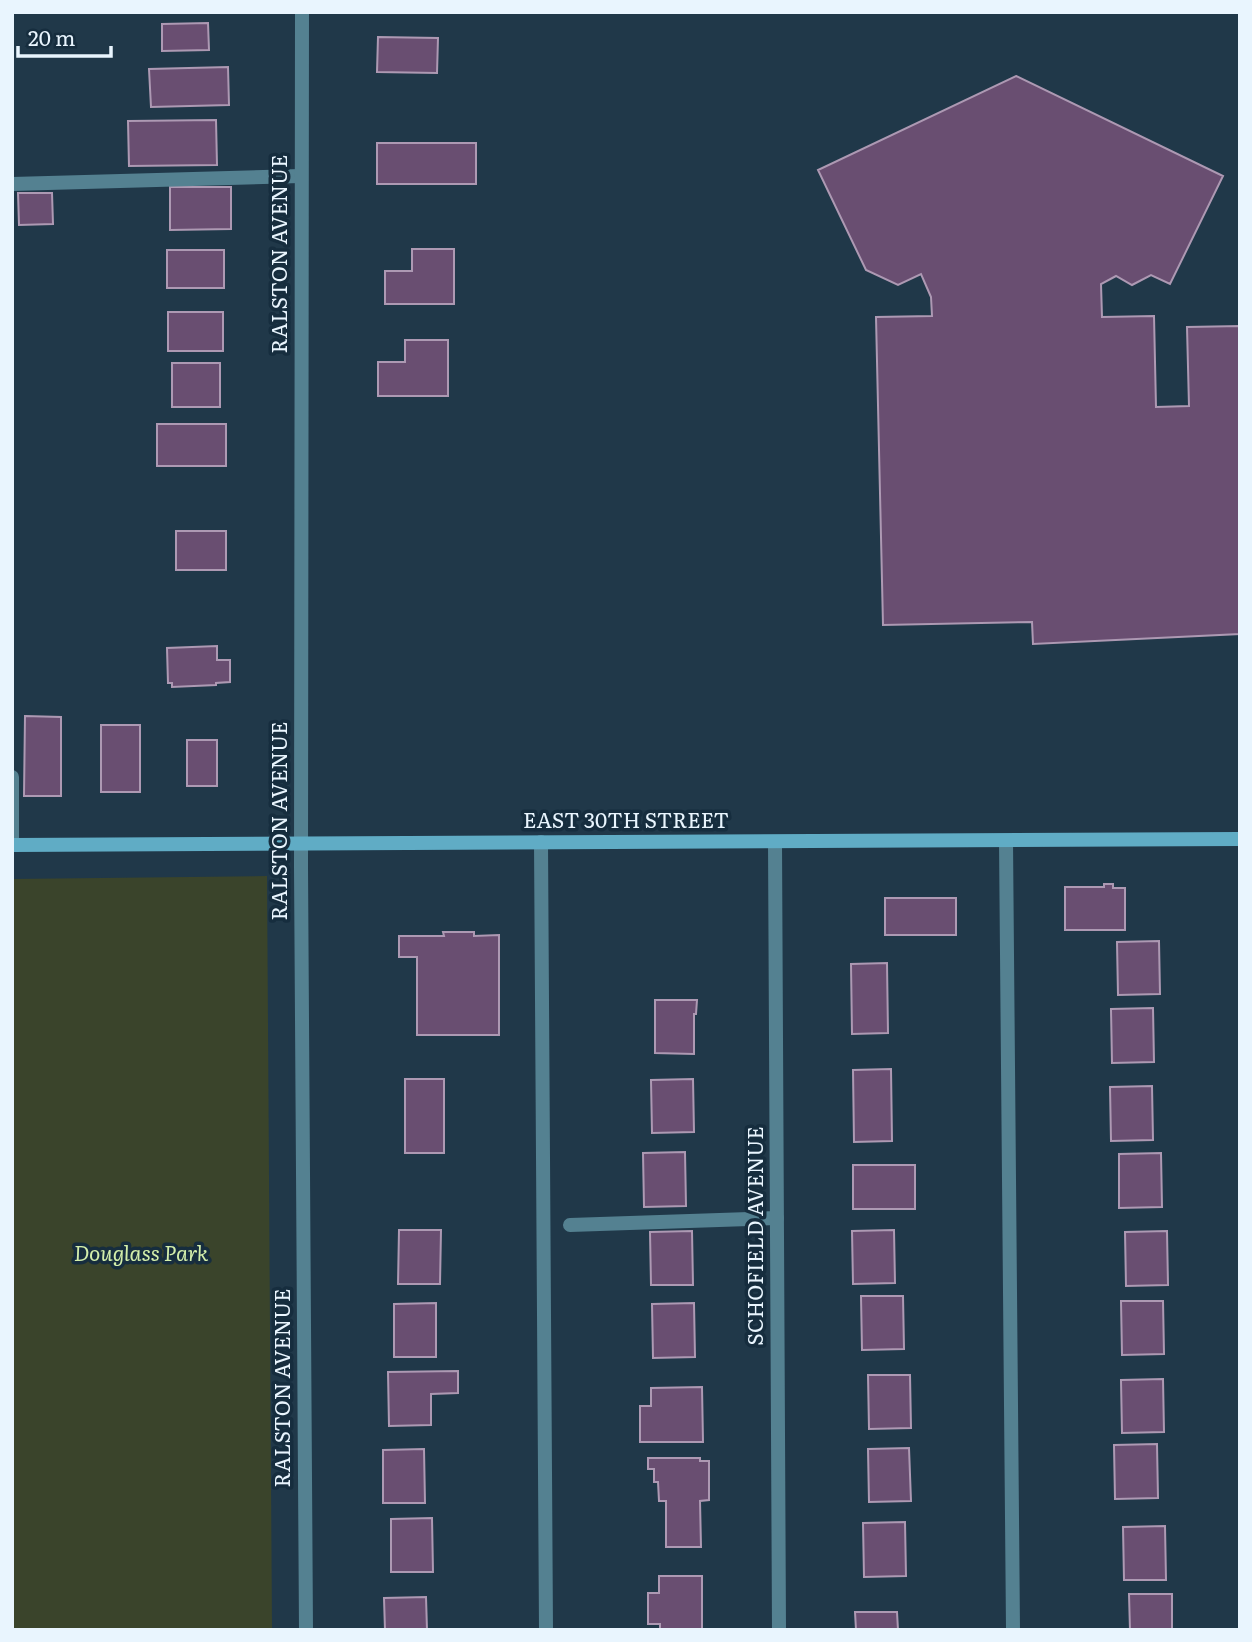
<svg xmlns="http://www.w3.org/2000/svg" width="1252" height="1642" font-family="Literata,serif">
<rect width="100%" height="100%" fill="#203849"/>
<path fill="#3a442b" d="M267 876 272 1630H12V879Z"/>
<path fill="#694e71" stroke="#ad99b3" stroke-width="2" d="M208 23 209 50 162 51V24Z
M378 37 438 38 437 73 377 72Z
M228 67 229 105 151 107 149 69Z
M1016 76 1223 176 1170 284 1151 275 1132 285 1116 276 1101 284 1102 317 1154 316 1156 407 1189 406 1187 327 1240 326V634L1033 644 1032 622 883 625 876 317 932 316 931 297 921 274 898 285 866 270 818 170Z
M216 120 217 165 129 166 128 121Z
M377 143H476V184H377Z
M170 187H231V229L170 230Z
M18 193H52L53 224 19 225Z
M412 249H454V304H385V271H412Z
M167 250H224V288H167Z
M168 312H223V351H168Z
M405 340H448V396H378V362H405Z
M172 363H220V407H172Z
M157 424H226V466H157Z
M176 531H226V570H176Z
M217 646V660H230V682L216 683V685L172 687V683H168L167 648Z
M25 716 61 717V796H24Z
M101 725H140V792H101Z
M187 740H217V786H187Z
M1104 884H1113V888H1125V930H1065V887H1104Z
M885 898H956V935H885Z
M443 932H474V936L499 935V1035H417V957H399V936H444Z
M1159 941 1160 994 1118 995 1117 942Z
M887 963 888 1033 852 1034 851 964Z
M655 1000H697L696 1014H694V1054L655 1053Z
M1153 1008 1154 1062 1112 1063 1111 1009Z
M891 1069 892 1141 854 1142 853 1070Z
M405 1079H444V1153H405Z
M693 1079 694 1132 652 1133 651 1080Z
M1152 1086 1153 1140 1111 1141 1110 1087Z
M685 1152 686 1206 644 1207 643 1153Z
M1161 1153 1162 1207 1119 1208V1154Z
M853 1165H915V1209H853Z
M399 1230H441L440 1284H398Z
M894 1230 895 1283 853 1284 852 1231Z
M692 1231 693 1285H651L650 1232Z
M1167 1231 1168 1285 1126 1286 1125 1232Z
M861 1296H903L904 1349 862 1350Z
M1121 1301H1163L1164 1354 1122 1355Z
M436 1303V1357H394V1304Z
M694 1303 695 1357 653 1358 652 1304Z
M458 1371V1393L431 1394V1425L389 1426 388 1372Z
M868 1375H910L911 1428 869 1429Z
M1163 1379 1164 1432 1122 1433 1121 1380Z
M702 1387 703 1442H640V1406H651V1388Z
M1157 1444 1158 1498 1115 1499 1114 1445Z
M909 1448 911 1501 869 1502 868 1449Z
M424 1449 425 1503H383V1450Z
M648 1458H700V1461H709V1500L700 1501 701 1547H666V1501H659L658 1482H654V1469H648Z
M432 1518 433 1572H391V1519Z
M905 1522 906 1576 864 1577 863 1523Z
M1165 1526 1166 1580H1124L1123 1527Z
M659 1576H702V1630H660V1624H648V1593H659Z
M1129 1594H1172V1630H1130Z
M426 1597 427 1630H385L384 1598Z
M855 1612H897L898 1630H856Z"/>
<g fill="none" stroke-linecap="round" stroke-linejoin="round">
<path stroke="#548191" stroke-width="14" d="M12 184 301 176
M12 777V845
M1006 841 1013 1630
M541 842 546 1630
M570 1225 777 1218"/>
<path stroke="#548191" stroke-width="14" d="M302 12 301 867 306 1630
M775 842 779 1630"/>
<path stroke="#60acc5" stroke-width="14" d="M12 845 1240 839"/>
</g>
<g text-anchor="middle" stroke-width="7" stroke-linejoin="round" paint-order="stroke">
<g font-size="21" fill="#e9f5fe" stroke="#162d3e">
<text transform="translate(280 254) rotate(-90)" y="7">RALSTON AVENUE</text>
<text transform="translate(280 821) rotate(-90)" y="7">RALSTON AVENUE</text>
<text x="626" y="828">EAST 30TH STREET</text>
<text transform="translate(756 1236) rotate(-90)" y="7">SCHOFIELD AVENUE</text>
<text transform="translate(283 1388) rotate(-90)" y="7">RALSTON AVENUE</text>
</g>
<g font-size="21" font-style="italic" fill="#d3eeaa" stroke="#162d3e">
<text x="141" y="1261">Douglass Park</text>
</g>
</g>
<rect width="1252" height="1642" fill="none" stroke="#e9f5fe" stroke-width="28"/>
<path d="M18 46v10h93v-10" fill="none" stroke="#e9f5fe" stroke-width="3.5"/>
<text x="28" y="46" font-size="21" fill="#e9f5fe" stroke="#162d3e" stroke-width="5" paint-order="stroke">20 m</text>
</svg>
